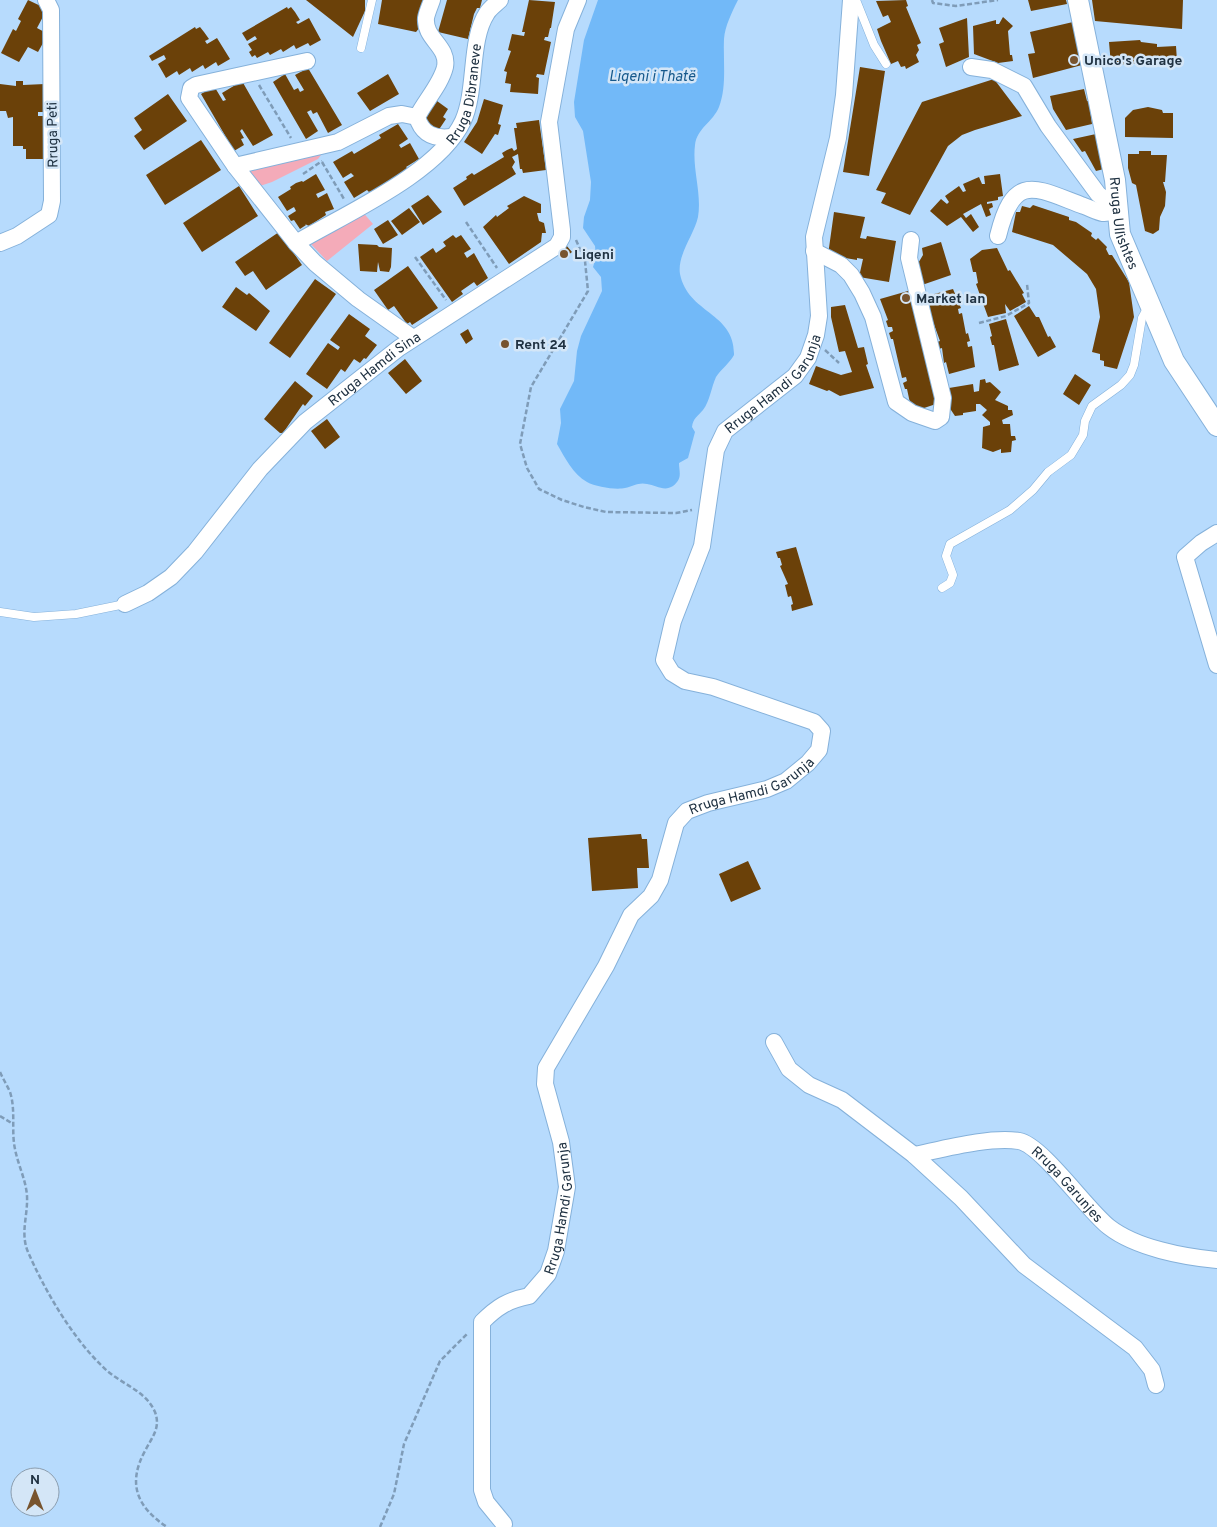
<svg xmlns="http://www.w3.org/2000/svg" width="1217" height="1527" font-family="Overpass,sans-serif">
<rect width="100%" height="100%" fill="#b7dbfd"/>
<path fill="#f4abb9" d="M316 152 321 155 318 159 272 182 260 186 250 175 251 170Z
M361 210 373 224 327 261 310 243Z"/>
<path fill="#72b9f8" d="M598 0H738C732 12 725 26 724 39 723 62 727 86 719 107 713 122 697 128 695 145 692 169 702 193 698 217 694 235 677 255 680 274 688 314 735 312 734 355 729 364 721 369 716 377 711 388 710 401 703 410 698 416 693 418 692 427L695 432 688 458 679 463C679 472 683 478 673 486 664 492 656 485 647 484 639 482 633 486 625 488 616 490 596 487 587 482 573 474 565 458 557 444L561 423 560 409 574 381 577 351 581 336 602 291 601 277 593 267 596 257 595 246 583 228 584 217 590 200 591 182 583 131 575 117 574 102 584 40Z"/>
<path fill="#6b4109" d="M28 0 47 9 37 28 48 34 38 52 28 47 19 62 1 53 13 29 16 31 21 21 18 19Z
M306 0H365V11L353 37Z
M382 0H425L420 27 416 32 378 24Z
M447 0H482L480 8H477L474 14 468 39 438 32Z
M529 0 555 2 551 28H550L548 37H545L544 40 551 42 544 75 537 74 536 77 539 78 538 94 510 92 511 84 505 83 507 72 504 71 511 51 508 50 512 34 524 36 525 32H522Z
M906 0 908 6 906 7 921 43 917 45 919 50 916 55 919 62 906 69 905 66 901 67 898 61 891 64 881 41 877 29 891 22 888 15 883 17 876 1Z
M1028 0H1066L1067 4 1031 11Z
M1092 0H1183L1182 29 1095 21Z
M287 7 288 9 291 7 295 12 300 20 296 22 298 24 309 18 321 40 310 46 308 43 296 49 294 45 283 52 281 49 270 55 268 52 257 58 255 55 252 57 249 52 252 50 248 44 257 39 255 36 247 41 242 33Z
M1003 17 1013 26 1008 31 1010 55H1012L1013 61 998 63 974 54 973 26 996 20V24H999Z
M967 18 969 57 946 67 939 44 944 42 939 28Z
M1073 22 1082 65 1033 78 1028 54 1035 53 1030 32Z
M195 27 196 29 200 27 204 32 209 39 205 41 207 44 217 38 230 59 218 66 216 62 205 69 203 65 192 72 190 68 179 75 177 71 166 78 158 64 166 59 164 55 152 61 149 56Z
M1140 40 1141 42 1157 44V47L1176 46 1177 61 1111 65 1109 42Z
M860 67 885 71 869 176 843 172Z
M308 68 342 125 328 133 317 112 313 114 311 110 307 112 318 131 306 139 273 82 285 74 294 90 298 88 300 92 304 90 295 75Z
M388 74 399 94 370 111 357 93Z
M994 79 1022 116 975 130 962 135 948 146 910 215 881 203 886 193 876 190 922 102Z
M16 81H23V85L45 84V112H38V116H45L46 159H26V149H23V146H13V117L8 118 6 111H0V84L16 86Z
M242 81 273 135 253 146 242 129 240 131 244 138 241 139 244 145 234 151 201 94 214 86 223 101 226 100 222 93Z
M1084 89 1087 101H1089L1092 124 1066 130 1053 109 1050 96Z
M168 94 187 121 144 150 134 136 142 130 134 118Z
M484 99 503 105 498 124 501 125 498 135 495 134 482 154 464 142 477 122Z
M437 101 448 109 443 117 446 119 438 131 423 121Z
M1148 107 1162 110 1163 113H1173V138L1125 137V118L1133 110Z
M539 120 546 170 523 173 522 169H520L518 154 512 157 515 162 512 167 516 174 464 206 453 188 467 179 466 177 472 173 474 175 504 157 502 153 507 150 512 148 514 151 517 149 514 128H517L516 123Z
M398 124 408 139 399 145 401 148 410 143 419 159 406 167 408 169 379 188 369 192 367 190 354 198 344 182 354 176 351 173 343 178 333 162 352 151 354 154 381 138 379 135Z
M1096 134 1104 169 1096 171 1085 151 1082 152 1073 139Z
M201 140 221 170 165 205 146 175Z
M1139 151H1151V155H1167L1165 182H1163L1166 192 1165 206 1160 217 1159 230 1153 234 1145 231 1144 226 1136 185 1132 183 1128 168V154H1139Z
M316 174 325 190 316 194 318 198 327 193 334 209 325 212 326 215 309 226 305 224 306 225 300 229 294 220 291 221 288 216 296 211 294 207 287 211 278 197 291 189 290 187 296 183 302 181 303 182Z
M1000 174 1003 196 998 197V200L987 202V204L992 203 993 207 989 209 991 215 986 217 981 204 963 214 966 218 971 214 979 227 973 232 961 217 947 226 930 211 941 199 947 204 949 202 945 196 959 186 963 192 966 191 963 184 979 177 982 184H985L984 176Z
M239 186 258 216 202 252 183 223Z
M428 195 442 212 423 225 411 206Z
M524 196 541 204V213H537L539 221 544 223 546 233H542L541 242 509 264 483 227 496 215 497 217 509 208 507 206Z
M1033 205 1069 217V220L1076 222 1092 233 1091 236 1096 240 1098 238 1107 247 1106 249 1109 255H1112L1129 282 1134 317 1117 369 1104 366V361L1100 360V354L1092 352 1100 317 1096 289 1087 274 1053 245 1012 232 1016 212H1020L1022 206 1030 208Z
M409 208 420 222 402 235 391 221Z
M834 212 865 217 860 238 866 239 867 236 896 241 889 282 859 277 863 259 857 258V260L828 255Z
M388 220 398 235 383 244 374 229Z
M279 232 302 265 266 290 253 271 245 276 235 262Z
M453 235 456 238 461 235 471 249 464 253 467 258 474 253 488 278 477 286 474 282 461 291 463 294 452 302 420 257 433 248 436 253 446 246 443 242Z
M941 242 951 275 922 285 917 265 923 255 922 248Z
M358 244 377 245 379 247 392 248 391 267 389 272 380 271 378 262 377 272 360 271Z
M566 245 572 252 563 259 558 252Z
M997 248 1008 271 1010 270 1024 293 1022 294 1026 302 1010 311 1005 304 1006 313 988 317 976 284 978 283 976 272H973L970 259 982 250Z
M408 266 438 308 412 325 410 322 407 324 394 306 388 310 374 290Z
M315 279 336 294 290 358 269 343Z
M236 287 247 295 249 293 270 311 256 331 222 307Z
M953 289 961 308 958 309 959 314 962 313 966 334 968 333 970 341 967 342 968 347 972 346 975 367 949 374 946 362 944 363 942 348 939 349 937 342 940 341 928 308H930L927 296Z
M908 291 939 403 921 409 910 403 907 389H905L903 383 907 381 906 377 902 378 893 339H891L889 333 893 331 892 327H888L886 321 888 320 880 299Z
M845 305 858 348 864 347 868 364 866 365 874 388 840 396 829 390 827 391 809 384 816 366 841 375 852 372 845 351 839 352 831 317V307Z
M1029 306 1036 317H1039L1048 337 1050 336 1056 347 1038 357 1014 316Z
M349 314 370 329 365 336 377 345 366 359 364 358 360 363 354 359 345 372 341 369 327 389 306 374 328 343 338 350 340 347 330 340Z
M1006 319 1019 365 999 371 994 345H992L990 337 992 336 989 324Z
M468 329 473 339 466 344 460 334Z
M405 359 422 381 406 394 388 373Z
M1075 374 1091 385 1079 405 1063 394Z
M985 379 986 383 990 382 1001 392 995 400 1008 406V410H1012L1013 415 1002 420 1003 424H1010L1011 436H1015L1016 440 1012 441 1011 452 1001 453V449L993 452 982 448 983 427 990 425V422L982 415 987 410 980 404H976V411L963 413V415L955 416 949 407V388L973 384 974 392 979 391 980 380Z
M295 381 313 396 305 406 303 404 283 433H280L264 419Z
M327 419 340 437 325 449 311 431Z
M796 547 813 605 792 611 791 605 793 604 791 596 788 597 785 585 788 584 780 566 782 565 780 558H778L776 552Z
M641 834 642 839H647L649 868H637L638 888 592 891 588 838Z
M748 861 761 889 731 902 719 874Z"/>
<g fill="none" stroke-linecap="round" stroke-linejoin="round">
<g stroke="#85b1da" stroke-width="9">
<path id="service" d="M856 0 874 45 886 64
M361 48 372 0
M942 588 950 583 953 575 946 556 950 544 1010 510 1033 490 1048 472 1071 455 1083 435 1085 421 1092 406 1121 385 1130 375 1134 365 1142 318 1148 307
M0 612 34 617 76 614 125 604"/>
</g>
<g stroke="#85b1da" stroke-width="18">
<g id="minor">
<path d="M432 0C430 6 427 12 426 18 424 39 449 46 445 67 441 84 425 101 417 117 422 134 434 139 451 137"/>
<path d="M307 61 196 85 191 88 189 98 235 166 296 243 315 263 358 299 413 338"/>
<path d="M971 67 992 70 1024 86 1048 126 1098 194 1118 210"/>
<path d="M235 166 338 142 389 116 402 114 417 117"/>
<path d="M998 236C1014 171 1035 188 1084 206 1090 208 1097 212 1103 213 1107 214 1113 211 1118 210"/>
<path d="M0 243 17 236 49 215 52 201 51 10 46 0"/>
<path id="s1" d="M296 243C345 214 439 173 463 121 477 90 469 40 487 13 490 8 496 4 500 0"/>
<path d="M814 251 841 265 851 275 862 293 873 317 896 402 912 413 935 421 941 417 943 398 909 258 911 240"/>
<path d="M1217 533 1201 543 1185 557 1217 665"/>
<path id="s2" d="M125 604 148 593 171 577 195 552 260 469 305 422 399 348 557 246 562 237V230L549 122 566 29 578 0"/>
<path d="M774 1042 789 1069 809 1085 842 1100 914 1155 961 1198 1024 1265 1135 1348 1152 1370 1156 1385"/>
<path id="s3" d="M914 1155C943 1149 991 1136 1019 1141 1042 1145 1087 1210 1109 1227 1136 1248 1184 1257 1217 1260"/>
<path id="s4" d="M504 1524 486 1502 482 1490V1322C497 1307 508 1300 529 1296L548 1274 556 1251 567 1187 561 1142 545 1084 546 1068 606 966 631 915 651 896 660 880 676 823 687 811 708 803 767 789 786 781 808 763 819 750 822 731 814 722 713 687 685 681 672 673 664 660 673 621 702 546 716 450 725 431 795 376 808 358 816 335 819 316 814 237 838 138 844 95 851 0"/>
</g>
</g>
<g stroke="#85b1da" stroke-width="22">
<g id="tertiary">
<path id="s5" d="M1078 0 1115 180 1120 234 1174 361 1217 426"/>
</g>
</g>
<path stroke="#7f9cb8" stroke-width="2.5" stroke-dasharray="5 2.5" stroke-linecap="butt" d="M932 0 933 3 956 6 998 0
M259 85 291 138
M322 162 344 199
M303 174 322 161
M466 222 497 268
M576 240 585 261 588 291 531 387 520 444 527 468 539 489 562 500 584 507 606 512 676 513 692 510
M415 257 446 300
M979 323 1006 316 1029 303 1027 284
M825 350 839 363
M0 1072C3 1079 7 1085 10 1092 16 1110 11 1131 15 1149 18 1165 26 1180 27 1196 28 1216 20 1233 28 1252 45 1291 72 1337 102 1366 119 1384 145 1389 155 1412 161 1428 152 1437 145 1451 127 1484 137 1507 167 1527
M0 1116 13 1124
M380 1527 394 1494 404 1444 440 1361 467 1334"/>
<use href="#service" stroke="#fff" stroke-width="8"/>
<use href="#minor" stroke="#fff" stroke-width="16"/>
<use href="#tertiary" stroke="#fff" stroke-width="20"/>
</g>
<g fill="#78542e" stroke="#d4e6f7" stroke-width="2">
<circle cx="1074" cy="60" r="5"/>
<circle cx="564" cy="254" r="5"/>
<circle cx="906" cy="298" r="5"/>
<circle cx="505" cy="344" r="5"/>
</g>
<g text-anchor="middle" stroke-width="5" stroke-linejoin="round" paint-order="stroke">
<g font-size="14" font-weight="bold" fill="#203242" stroke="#d4e6f7" text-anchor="start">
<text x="1084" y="65">Unico's Garage</text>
<text x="574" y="259">Liqeni</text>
<text x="916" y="303">Market Ian</text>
<text x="515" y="349">Rent 24</text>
</g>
<g font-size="14" fill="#203242" stroke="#d4e6f7">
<text dy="5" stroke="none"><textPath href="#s1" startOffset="236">Rruga Dibraneve</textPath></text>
<text transform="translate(52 135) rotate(-91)" y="5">Rruga Peti</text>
<text dy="5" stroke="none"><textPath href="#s5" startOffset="228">Rruga Ullishtes</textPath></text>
<text dy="5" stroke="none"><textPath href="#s2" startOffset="346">Rruga Hamdi Sina</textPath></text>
<text dy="5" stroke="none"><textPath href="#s4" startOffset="1454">Rruga Hamdi Garunja</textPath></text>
<text dy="5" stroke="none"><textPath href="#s4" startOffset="870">Rruga Hamdi Garunja</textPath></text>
<text dy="5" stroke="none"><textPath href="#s3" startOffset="172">Rruga Garunjes</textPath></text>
<text dy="5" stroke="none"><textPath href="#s4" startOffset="360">Rruga Hamdi Garunja</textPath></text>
</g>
<g font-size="15" font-style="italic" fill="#15588b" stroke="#d4e6f7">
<text x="652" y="81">Liqeni i Thatë</text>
</g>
</g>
<g transform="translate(35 1492)"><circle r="24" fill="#d4e6f7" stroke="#8c9eaf"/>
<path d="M0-4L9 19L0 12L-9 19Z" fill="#78542e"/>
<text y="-8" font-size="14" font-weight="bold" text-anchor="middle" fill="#203242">N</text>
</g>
</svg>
